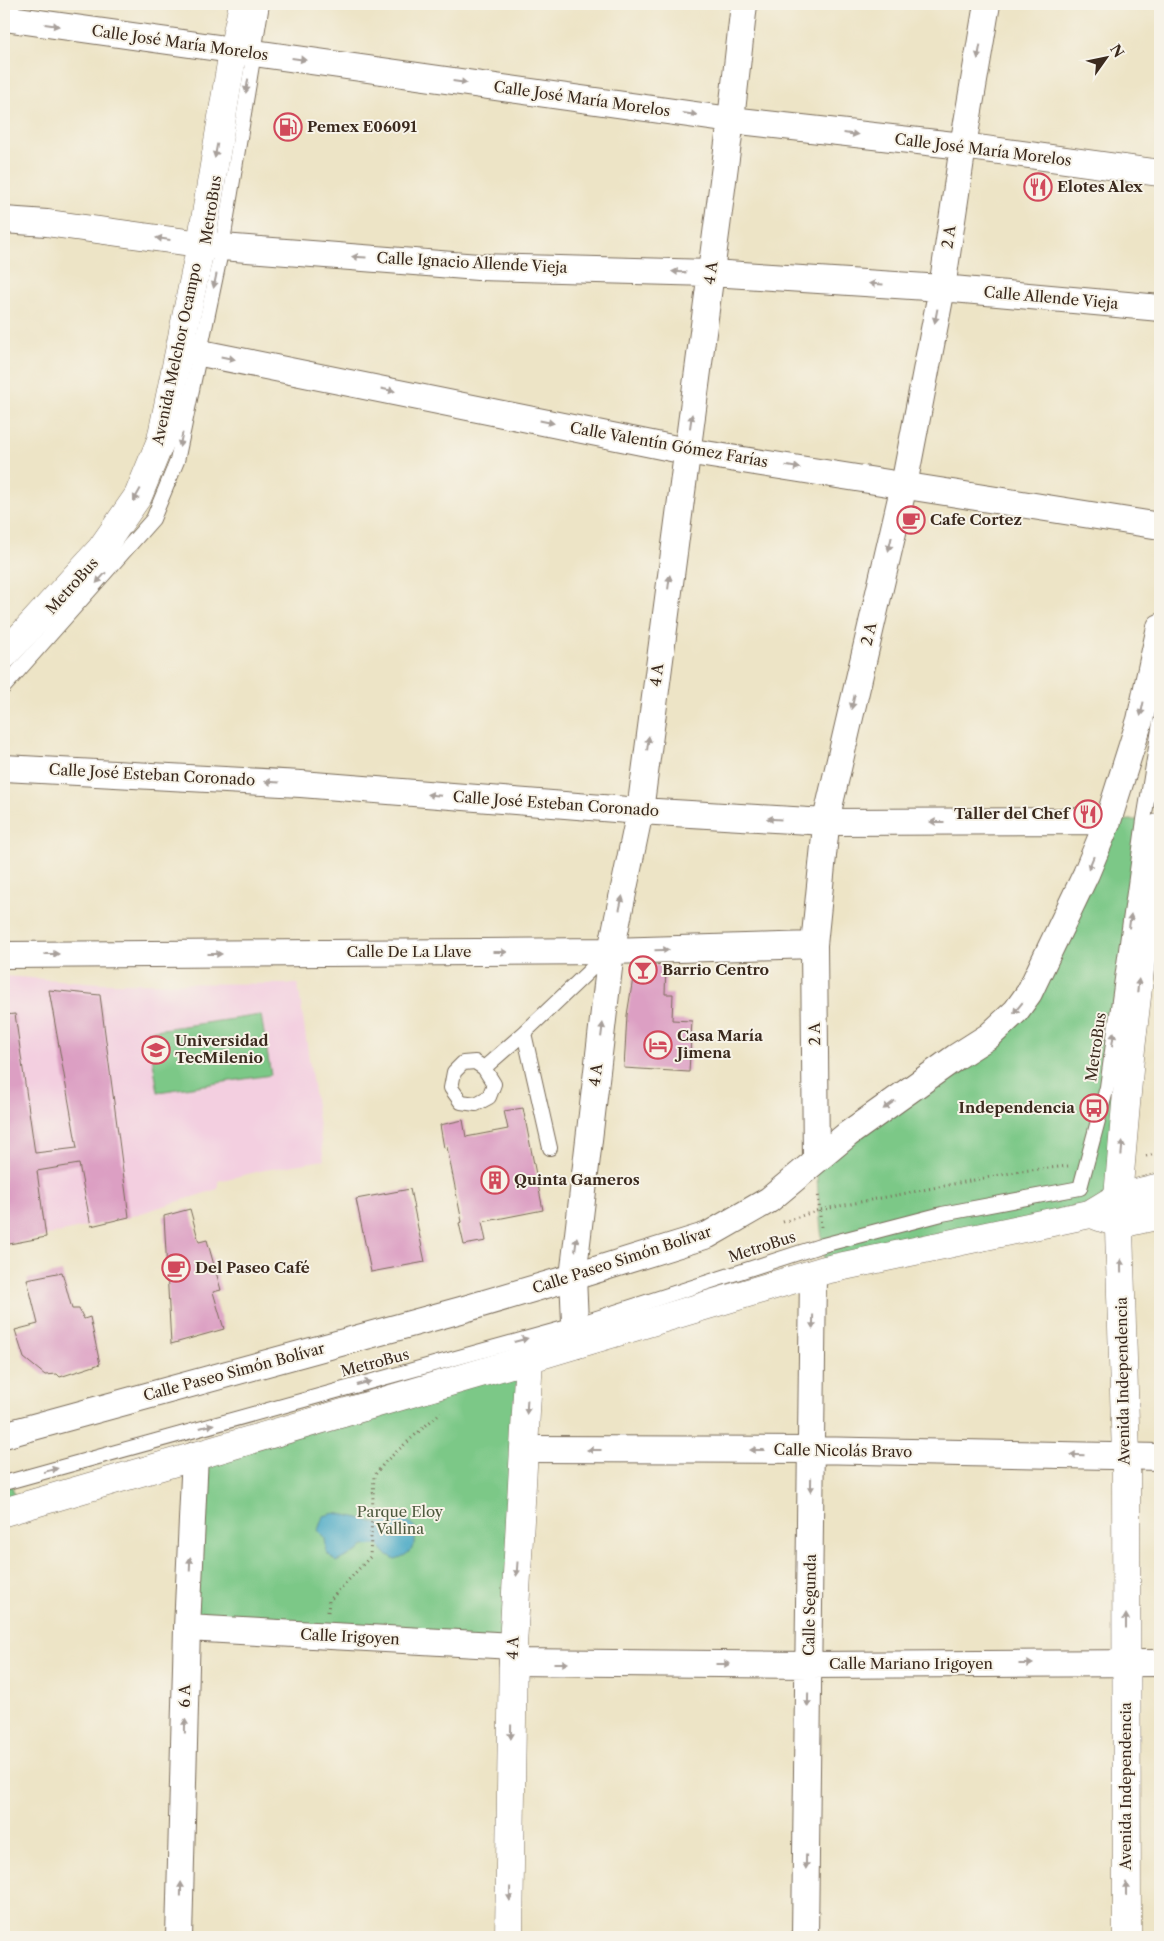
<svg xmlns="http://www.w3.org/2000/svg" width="1164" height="1941" font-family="'Libre Caslon Text',serif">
<rect width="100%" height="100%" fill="#f7f3e8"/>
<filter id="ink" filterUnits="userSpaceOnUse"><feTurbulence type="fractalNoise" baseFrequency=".02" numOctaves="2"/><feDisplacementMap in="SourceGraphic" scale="10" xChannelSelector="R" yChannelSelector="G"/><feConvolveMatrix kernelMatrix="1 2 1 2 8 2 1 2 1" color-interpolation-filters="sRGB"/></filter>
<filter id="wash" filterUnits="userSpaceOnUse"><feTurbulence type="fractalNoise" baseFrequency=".0096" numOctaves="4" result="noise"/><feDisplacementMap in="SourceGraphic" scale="20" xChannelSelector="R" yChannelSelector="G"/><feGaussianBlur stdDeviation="1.12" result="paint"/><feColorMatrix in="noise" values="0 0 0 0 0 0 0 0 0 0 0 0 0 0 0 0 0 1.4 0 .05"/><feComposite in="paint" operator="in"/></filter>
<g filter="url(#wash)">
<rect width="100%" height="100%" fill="#ede4c6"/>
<path fill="#f3cfe0" d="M4 976 99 983 298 984 324 1160 265 1170 218 1181V1189L129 1217 4 1245Z"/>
<path fill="#7bc887" stroke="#5b7952" d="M1160 819 1118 1197 825 1270 819 1210 816 1160 1012 1015 1108 821Z
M261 1015 271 1075 158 1092 148 1031Z
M529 1358 513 1646 187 1628 195 1455Z
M4 1457 18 1508 4 1512Z"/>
<path fill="#46a8c5" stroke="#406972" d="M335 1513 360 1518 378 1524 399 1517C406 1520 412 1523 416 1529 416 1546 411 1555 395 1559L386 1554 378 1545 363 1546 360 1550 336 1562 327 1553 325 1539 318 1530 323 1516Z"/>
<g id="blocks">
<path fill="#dc9fc3" d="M666 964 665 994H673L672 1020 692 1021 689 1072 624 1068 627 1015 635 966Z
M49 990 100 995 129 1217 91 1226 79 1164 37 1171 46 1237 4 1245V1015L15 1014 35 1153 77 1148Z
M523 1108 543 1210 482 1222 486 1241 464 1245 459 1223 462 1222 447 1147 444 1148 440 1125 463 1120 466 1137 508 1129 504 1111Z
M410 1189 425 1262 371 1272 356 1199Z
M190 1209 199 1242 207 1240 221 1290 213 1292 224 1329 171 1344 164 1216Z
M62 1272 72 1309H79L84 1319 90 1317 100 1364 60 1377 57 1374 45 1375 24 1358 15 1330 38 1324 27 1279Z"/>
</g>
</g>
<g filter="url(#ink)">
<use href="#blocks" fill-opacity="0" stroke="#796b59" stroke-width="1"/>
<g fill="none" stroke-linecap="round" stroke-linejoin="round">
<g stroke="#796b59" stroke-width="16">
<path id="lane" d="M4 687 153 519 177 461 222 247 262 4
M524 1033 550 1148
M484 1068 494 1084 489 1097 476 1104 461 1102 451 1088 454 1072 463 1063 475 1062 484 1068 524 1033 608 953
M4 1483 575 1325 823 1245 942 1214 1080 1188 1107 1087 1144 820 1160 723"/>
</g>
<g stroke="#796b59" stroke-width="28">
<path id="street" d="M4 18 731 120 963 146 1160 173
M4 220 47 223 222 247 478 267 711 273 942 288 1160 308
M181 349 686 451 1160 526
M4 768 301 784 640 811 826 822 1108 821
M4 955 611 951 814 945
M816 1160 814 945 827 816 904 485 942 288 963 146 987 4
M576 1345 573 1277 611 951 640 811 731 120 744 4
M4 1435 461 1310 573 1277 708 1235 769 1200 848 1134 956 1057 989 1036 1016 1011 1029 993 1086 874 1108 821 1140 720 1160 627
M525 1449 811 1450 1160 1457
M187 1628 513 1646
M512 1662 809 1665 1160 1663
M179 1937 187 1628 195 1455
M805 1937 813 1274"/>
</g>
<g stroke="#796b59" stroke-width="29">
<path id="secondary" d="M1097 1216 1120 1224 1160 1215
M4 1512 487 1371 825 1270 1090 1214 1118 1197 1160 1187
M509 1937 513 1646 529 1358"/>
</g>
<g stroke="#796b59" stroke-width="29">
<path id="primary" d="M4 655 101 549 138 496 161 440 201 244 233 51 243 4
M1127 1937 1126 1456 1118 1197 1130 1058 1147 908 1160 827"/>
</g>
<path stroke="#796b59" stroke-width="3" stroke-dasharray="1 4" stroke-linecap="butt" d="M1146 1156 1160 1153
M818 1191 821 1227
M783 1222 819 1210 1021 1171 1068 1166
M328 1612 329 1601 370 1557 374 1476 386 1461 441 1412"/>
<use href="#lane" stroke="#fff" stroke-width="14"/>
<use href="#street" stroke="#fff" stroke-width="26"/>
<use href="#secondary" stroke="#fff" stroke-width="28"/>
<use href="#primary" stroke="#fff" stroke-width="28"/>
</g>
<defs><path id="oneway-solid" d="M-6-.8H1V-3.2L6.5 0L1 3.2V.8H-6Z" transform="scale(1.25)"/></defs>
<g fill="#a79f9a">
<use href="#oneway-solid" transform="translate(52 25) rotate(8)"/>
<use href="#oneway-solid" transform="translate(979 52) rotate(100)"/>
<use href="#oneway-solid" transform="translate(299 59) rotate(8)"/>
<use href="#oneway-solid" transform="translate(460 82) rotate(8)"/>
<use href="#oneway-solid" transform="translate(247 86) rotate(99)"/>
<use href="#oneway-solid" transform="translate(690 114) rotate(8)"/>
<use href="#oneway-solid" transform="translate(851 134) rotate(7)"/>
<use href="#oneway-solid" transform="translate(216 151) rotate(100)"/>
<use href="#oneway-solid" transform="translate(163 239) rotate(-172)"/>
<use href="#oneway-solid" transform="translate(359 257) rotate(-176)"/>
<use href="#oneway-solid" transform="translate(679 272) rotate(-177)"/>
<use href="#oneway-solid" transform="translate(215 281) rotate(102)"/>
<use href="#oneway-solid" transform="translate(876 284) rotate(-176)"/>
<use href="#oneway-solid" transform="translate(936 316) rotate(101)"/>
<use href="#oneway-solid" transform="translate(228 358) rotate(11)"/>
<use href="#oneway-solid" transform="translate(388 390) rotate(11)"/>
<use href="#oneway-solid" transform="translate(691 421) rotate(-82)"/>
<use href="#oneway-solid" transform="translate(547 422) rotate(11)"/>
<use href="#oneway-solid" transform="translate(181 440) rotate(102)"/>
<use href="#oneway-solid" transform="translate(793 467) rotate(9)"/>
<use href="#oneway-solid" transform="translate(137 495) rotate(119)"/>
<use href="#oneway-solid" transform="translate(890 544) rotate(103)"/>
<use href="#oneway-solid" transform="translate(101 578) rotate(132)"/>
<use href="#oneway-solid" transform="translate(669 582) rotate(-83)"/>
<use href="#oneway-solid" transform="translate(853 702) rotate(103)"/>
<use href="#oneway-solid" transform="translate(1142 709) rotate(102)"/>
<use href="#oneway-solid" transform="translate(648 743) rotate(-83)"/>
<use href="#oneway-solid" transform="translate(272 782) rotate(-177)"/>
<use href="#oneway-solid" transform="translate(434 795) rotate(-175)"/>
<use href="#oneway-solid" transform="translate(774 819) rotate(-177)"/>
<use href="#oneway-solid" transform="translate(937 822) rotate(180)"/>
<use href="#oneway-solid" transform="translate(1091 863) rotate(112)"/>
<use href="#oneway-solid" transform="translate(621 903) rotate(-78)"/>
<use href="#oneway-solid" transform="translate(1130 921) rotate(-82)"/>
<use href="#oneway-solid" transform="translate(662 950) rotate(-2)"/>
<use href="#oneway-solid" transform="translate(500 952)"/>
<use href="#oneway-solid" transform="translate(52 954)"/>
<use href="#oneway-solid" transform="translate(215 954)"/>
<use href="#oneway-solid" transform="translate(1138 986) rotate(-84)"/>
<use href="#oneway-solid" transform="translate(1018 1008) rotate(129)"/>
<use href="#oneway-solid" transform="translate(602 1030) rotate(-83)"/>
<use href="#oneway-solid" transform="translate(1113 1039) rotate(-82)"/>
<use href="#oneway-solid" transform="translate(889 1105) rotate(144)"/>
<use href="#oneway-solid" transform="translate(1122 1148) rotate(-85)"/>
<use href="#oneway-solid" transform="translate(576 1244) rotate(-83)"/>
<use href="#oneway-solid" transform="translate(1121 1266) rotate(-91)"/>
<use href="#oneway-solid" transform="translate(813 1322) rotate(91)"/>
<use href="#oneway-solid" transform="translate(521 1340) rotate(-15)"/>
<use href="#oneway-solid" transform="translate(364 1383) rotate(-15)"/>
<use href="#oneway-solid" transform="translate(527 1407) rotate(93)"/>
<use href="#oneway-solid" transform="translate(207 1426) rotate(-15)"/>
<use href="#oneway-solid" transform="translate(594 1450) rotate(-180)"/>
<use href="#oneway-solid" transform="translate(757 1450) rotate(-180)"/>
<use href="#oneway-solid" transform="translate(1077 1455) rotate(-179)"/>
<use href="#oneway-solid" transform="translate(51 1470) rotate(-15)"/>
<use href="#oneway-solid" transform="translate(811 1485) rotate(91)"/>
<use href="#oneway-solid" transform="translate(190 1564) rotate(-88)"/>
<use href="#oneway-solid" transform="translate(517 1569) rotate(94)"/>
<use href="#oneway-solid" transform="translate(1126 1621) rotate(-90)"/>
<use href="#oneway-solid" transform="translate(561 1663)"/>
<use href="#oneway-solid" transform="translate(723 1664)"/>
<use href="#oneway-solid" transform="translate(1026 1664)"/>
<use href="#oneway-solid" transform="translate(808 1700) rotate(91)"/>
<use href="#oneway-solid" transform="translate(185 1726) rotate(-89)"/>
<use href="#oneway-solid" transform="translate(511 1732) rotate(91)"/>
<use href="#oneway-solid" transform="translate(806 1862) rotate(91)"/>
<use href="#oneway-solid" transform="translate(181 1889) rotate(-89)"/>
<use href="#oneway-solid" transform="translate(1126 1889) rotate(-90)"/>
<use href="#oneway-solid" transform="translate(510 1894) rotate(91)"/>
</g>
</g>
<defs>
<g id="fuel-ring" transform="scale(1.4375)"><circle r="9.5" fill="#f7f3e8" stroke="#d1495b" stroke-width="1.5"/><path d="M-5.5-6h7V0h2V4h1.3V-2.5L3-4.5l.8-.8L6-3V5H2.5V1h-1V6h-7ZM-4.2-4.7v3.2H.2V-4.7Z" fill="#d1495b"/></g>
<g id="restaurant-ring" transform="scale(1.4375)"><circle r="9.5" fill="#f7f3e8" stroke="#d1495b" stroke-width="1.5"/><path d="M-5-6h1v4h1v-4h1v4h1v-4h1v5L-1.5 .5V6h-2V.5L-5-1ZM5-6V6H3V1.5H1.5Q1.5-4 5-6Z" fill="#d1495b"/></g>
<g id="cafe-ring" transform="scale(1.4375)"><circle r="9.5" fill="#f7f3e8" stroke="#d1495b" stroke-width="1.5"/><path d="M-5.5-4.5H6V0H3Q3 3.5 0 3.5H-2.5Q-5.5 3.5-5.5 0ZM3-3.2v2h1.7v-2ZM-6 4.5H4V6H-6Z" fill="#d1495b"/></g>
<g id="bar-ring" transform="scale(1.4375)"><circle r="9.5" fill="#f7f3e8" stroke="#d1495b" stroke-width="1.5"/><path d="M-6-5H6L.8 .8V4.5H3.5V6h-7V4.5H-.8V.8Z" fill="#d1495b"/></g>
<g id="hotel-ring" transform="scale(1.4375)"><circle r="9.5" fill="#f7f3e8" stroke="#d1495b" stroke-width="1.5"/><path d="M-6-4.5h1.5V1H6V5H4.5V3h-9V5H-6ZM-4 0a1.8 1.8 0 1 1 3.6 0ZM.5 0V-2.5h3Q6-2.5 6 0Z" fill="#d1495b"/></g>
<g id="university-ring" transform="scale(1.4375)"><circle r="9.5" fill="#f7f3e8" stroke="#d1495b" stroke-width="1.5"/><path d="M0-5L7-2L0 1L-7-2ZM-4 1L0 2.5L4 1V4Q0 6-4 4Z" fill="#d1495b"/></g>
<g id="bus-ring" transform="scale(1.4375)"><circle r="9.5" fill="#f7f3e8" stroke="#d1495b" stroke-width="1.5"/><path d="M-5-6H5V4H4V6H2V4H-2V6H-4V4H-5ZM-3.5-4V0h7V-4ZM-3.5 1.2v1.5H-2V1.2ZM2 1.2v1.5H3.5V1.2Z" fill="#d1495b"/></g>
<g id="building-ring" transform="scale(1.4375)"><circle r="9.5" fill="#f7f3e8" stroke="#d1495b" stroke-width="1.5"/><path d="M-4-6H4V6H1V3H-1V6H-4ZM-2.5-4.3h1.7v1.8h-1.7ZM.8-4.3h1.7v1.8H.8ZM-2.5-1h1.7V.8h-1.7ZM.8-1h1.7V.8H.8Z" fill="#d1495b"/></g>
</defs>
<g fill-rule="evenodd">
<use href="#fuel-ring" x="288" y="127"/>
<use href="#restaurant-ring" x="1038" y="187"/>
<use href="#cafe-ring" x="911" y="520"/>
<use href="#restaurant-ring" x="1088" y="814"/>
<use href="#bar-ring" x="643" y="970"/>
<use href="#hotel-ring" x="658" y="1045"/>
<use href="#university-ring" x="156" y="1050"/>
<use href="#bus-ring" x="1094" y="1108"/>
<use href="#building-ring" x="495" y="1180"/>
<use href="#cafe-ring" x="176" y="1268"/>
</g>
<g text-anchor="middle" stroke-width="4" stroke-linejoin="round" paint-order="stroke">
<g font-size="15" fill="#3b2a1e" stroke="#f7f3e8">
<text transform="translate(180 43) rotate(8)" y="5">Calle José María Morelos</text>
<text transform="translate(582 99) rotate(8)" y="5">Calle José María Morelos</text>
<text transform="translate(983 150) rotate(7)" y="5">Calle José María Morelos</text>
<text transform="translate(211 210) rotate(-81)" y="5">MetroBus</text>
<text transform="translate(949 237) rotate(-82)" y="5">2 A</text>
<text transform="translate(472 263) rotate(3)" y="5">Calle Ignacio Allende Vieja</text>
<text transform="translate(711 273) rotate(-82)" y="5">4 A</text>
<text transform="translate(1051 298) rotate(5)" y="5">Calle Allende Vieja</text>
<text transform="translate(177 354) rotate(-78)" y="5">Avenida Melchor Ocampo</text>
<text transform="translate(669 445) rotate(10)" y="5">Calle Valentín Gómez Farías</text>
<text transform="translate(72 586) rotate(-48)" y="5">MetroBus</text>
<text transform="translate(869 634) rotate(-77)" y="5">2 A</text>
<text transform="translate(657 675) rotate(-83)" y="5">4 A</text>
<text transform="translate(152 775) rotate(3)" y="5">Calle José Esteban Coronado</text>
<text transform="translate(556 804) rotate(4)" y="5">Calle José Esteban Coronado</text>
<text x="409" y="957">Calle De La Llave</text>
<text transform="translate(815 1034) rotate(-91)" y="5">2 A</text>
<text transform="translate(1096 1047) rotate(-82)" y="5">MetroBus</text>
<text transform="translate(596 1075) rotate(-83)" y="5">4 A</text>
<text transform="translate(762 1247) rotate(-18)" y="5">MetroBus</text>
<text transform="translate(622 1260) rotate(-18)" y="5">Calle Paseo Simón Bolívar</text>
<text transform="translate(375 1363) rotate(-15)" y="5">MetroBus</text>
<text transform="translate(234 1372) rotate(-15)" y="5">Calle Paseo Simón Bolívar</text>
<text transform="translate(1123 1381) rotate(-91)" y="5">Avenida Independencia</text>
<text transform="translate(843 1451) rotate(1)" y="5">Calle Nicolás Bravo</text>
<text transform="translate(810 1605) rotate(-89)" y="5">Calle Segunda</text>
<text transform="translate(350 1637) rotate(3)" y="5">Calle Irigoyen</text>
<text transform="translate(513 1648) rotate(-87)" y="5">4 A</text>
<text x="911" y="1669">Calle Mariano Irigoyen</text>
<text transform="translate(185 1696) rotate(-89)" y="5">6 A</text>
<text transform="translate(1126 1786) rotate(-90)" y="5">Avenida Independencia</text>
</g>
<g font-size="15" font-weight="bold" fill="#3b2a1e" stroke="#f7f3e8" text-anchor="start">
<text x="307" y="132">Pemex E06091</text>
<text x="1057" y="192">Elotes Alex</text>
<text x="930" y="525">Cafe Cortez</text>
<text x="1069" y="819" text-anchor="end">Taller del Chef</text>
<text x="662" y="975">Barrio Centro</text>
<text x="677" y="1041">Casa María<tspan x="677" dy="17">Jimena</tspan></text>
<text x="175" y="1046">Universidad<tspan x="175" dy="17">TecMilenio</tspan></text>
<text x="1075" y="1113" text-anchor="end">Independencia</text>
<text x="514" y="1185">Quinta Gameros</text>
<text x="195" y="1273">Del Paseo Café</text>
</g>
<g font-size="15" fill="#4e593e" stroke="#f7f3e8">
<text x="400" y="1517">Parque Eloy<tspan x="400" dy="17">Vallina</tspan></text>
</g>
</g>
<rect width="1164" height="1941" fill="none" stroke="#f7f3e8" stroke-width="20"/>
<g transform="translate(1106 58) rotate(57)" stroke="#f7f3e8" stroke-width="4" paint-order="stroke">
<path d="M0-4L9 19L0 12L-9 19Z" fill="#3b2a1e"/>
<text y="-8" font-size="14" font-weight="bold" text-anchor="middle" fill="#3b2a1e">N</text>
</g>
</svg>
